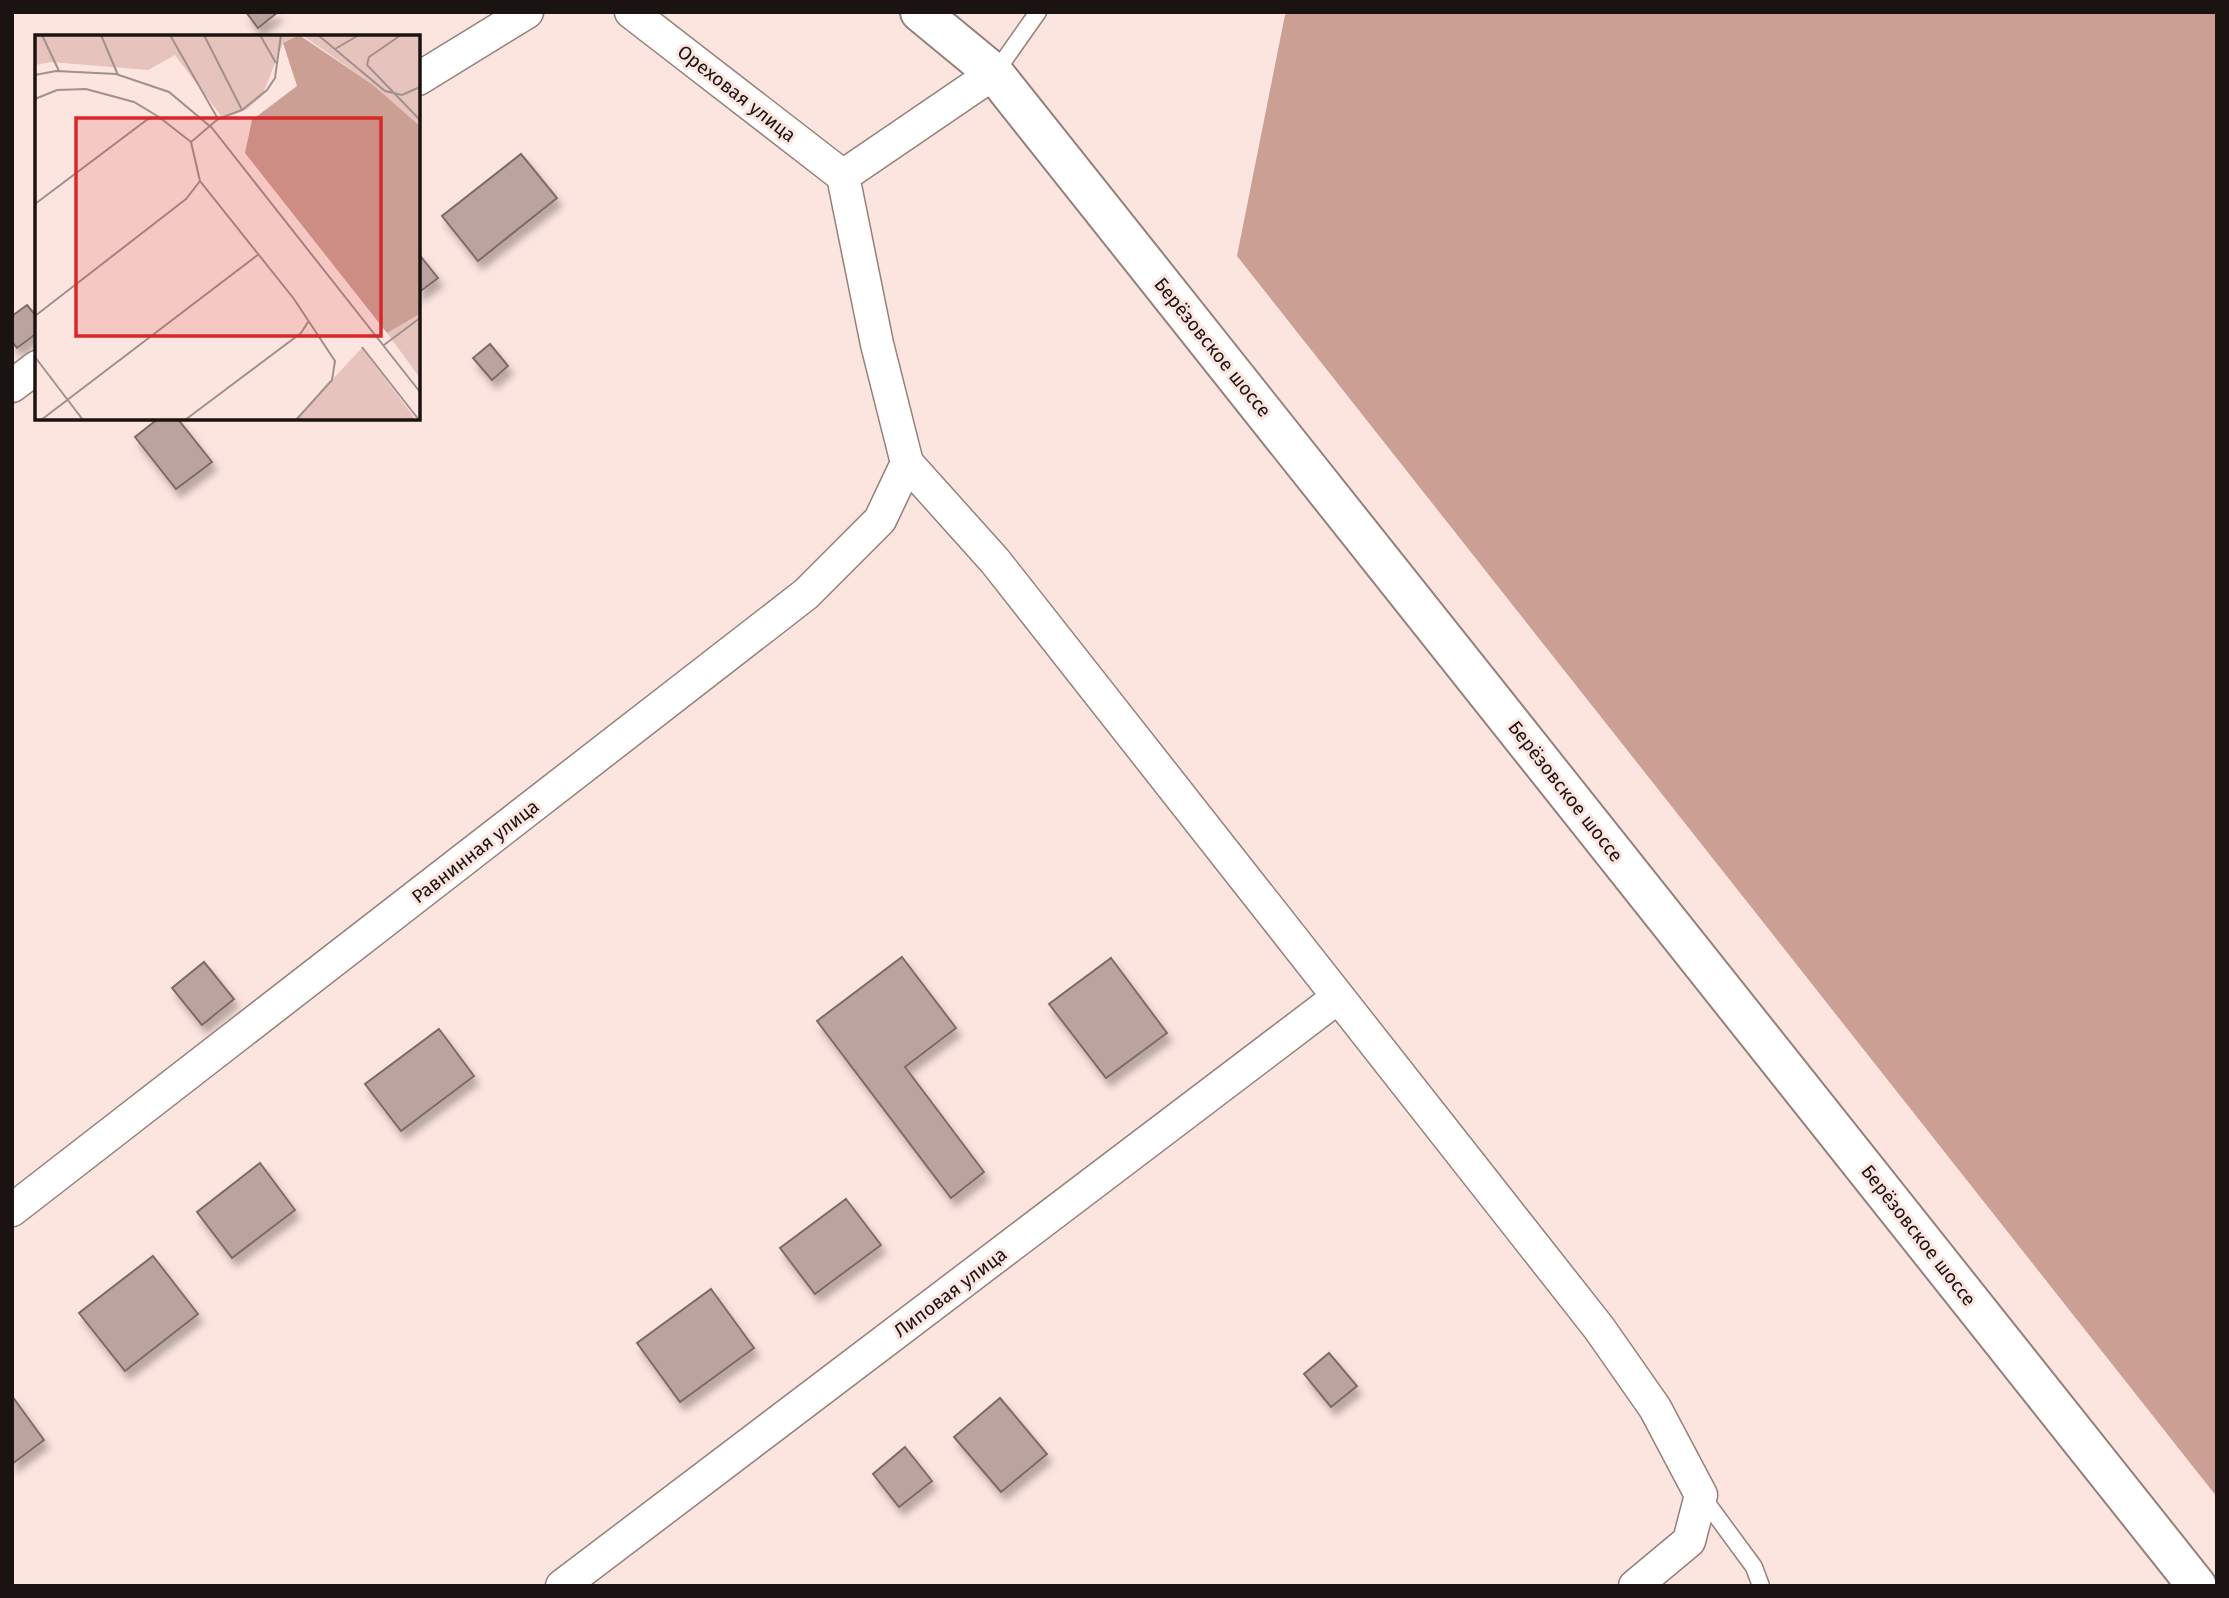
<svg xmlns="http://www.w3.org/2000/svg" width="2229" height="1598" font-family="'Fira Sans',sans-serif">
<defs>
<filter id="shadow"><feDropShadow dx="4.5" dy="8" stdDeviation="3.5" flood-color="#0004"/></filter>
</defs>
<rect width="100%" height="100%" fill="#fce4df"/>
<path fill="#cc9f95" d="M1289 12H2217V1497L1237 256 1285 15Z"/>
<path fill="#bba49f" stroke="#806b67" stroke-width="2" filter="url(#shadow)" d="M246 12H278L258 28Z
M521 154 557 198 478 261 442 216Z
M418 253 438 278 418 293Z
M27 305 37 317V333L17 348 12 342V316Z
M490 344 508 366 492 380 473 358Z
M159 418H177L212 462 176 489 135 437Z
M902 957 956 1028 905 1067 984 1172 951 1198 817 1021Z
M1111 958 1167 1033 1106 1078 1049 1004Z
M204 962 234 999 202 1025 172 988Z
M439 1029 474 1076 401 1131 365 1084Z
M260 1163 295 1210 232 1258 197 1212Z
M846 1199 881 1245 815 1294 780 1248Z
M153 1256 198 1314 125 1371 79 1313Z
M711 1289 754 1348 680 1402 637 1343Z
M1329 1353 1357 1386 1331 1407 1304 1374Z
M12 1396 44 1440 12 1464Z
M1000 1398 1047 1454 1001 1492 954 1437Z
M905 1447 932 1481 899 1507 873 1474Z"/>
<g fill="none" stroke-linecap="round" stroke-linejoin="round">
<g stroke="#95807b" stroke-width="19">
<path id="lane" d="M995 73 1038 12
M1701 1495 1754 1567 1761 1586"/>
</g>
<g stroke="#95807b" stroke-width="35">
<path id="street" d="M631 12 843 176
M994 73 843 176 877 344 907 463 995 561 1599 1328 1655 1408 1701 1495 1689 1541 1635 1586
M418 79 527 12
M12 386 37 367
M12 1210 806 594 880 520 907 463
M562 1586 1337 998"/>
</g>
<g stroke="#95807b" stroke-width="42">
<path id="secondary" d="M920 12 994 73 2197 1586"/>
</g>
<use href="#lane" stroke="#fff" stroke-width="16"/>
<use href="#street" stroke="#fff" stroke-width="32"/>
<use href="#secondary" stroke="#fff" stroke-width="38"/>
</g>
<g text-anchor="middle" stroke-width="6" stroke-linejoin="round" paint-order="stroke">
<g font-size="19" fill="#1b1311" stroke="#fce4df">
<text transform="translate(737 93) rotate(38)" y="7">Ореховая улица</text>
<text transform="translate(1213 347) rotate(51)" y="7">Берёзовское шоссе</text>
<text transform="translate(1566 791) rotate(52)" y="7">Берёзовское шоссе</text>
<text transform="translate(475 851) rotate(-38)" y="7">Равнинная улица</text>
<text transform="translate(1919 1235) rotate(52)" y="7">Берёзовское шоссе</text>
<text transform="translate(950 1292) rotate(-37)" y="7">Липовая улица</text>
</g>
</g>
<g transform="translate(35 35)">
<rect width="385" height="385" fill="#fce4df"/>
<path d="M0 0H264L248 8 227 61 211 75 187 82 140 20 113 35 16 27 0 30ZM267 0H385V91L337 49ZM385 279V343L352 298ZM327 313 381 385H259Z" fill="#e6c3bc"/>
<path d="M264 0 337 49 385 91V279L352 298 210 118 217 85 262 51 248 8Z" fill="#cc9f95"/>
<path fill="none" stroke="#a2908d" stroke-width="2" d="M7 0 24 36M66 0 83 40M135 0 183 84 156 107 165 146 259 264 300 326 297 345 261 385M169 0 207 75M225 0 241 28M283 0 350 56 367 60 385 52M366 0 334 22 332 30 385 85M300 14 324 0M0 40 21 36 81 39 134 57 177 93 385 357M0 64 22 55 51 54 99 67 124 82M183 84 207 75 232 55 240 43 246 0M0 169 113 84 124 82 156 107M0 281 151 164 165 146M349 310 385 283M327 312 384 385M0 322 48 385M6 385 224 219M150 385 266 298 273 287"/>
<path fill="#d62828" fill-opacity="0.15" stroke="#d62828" stroke-width="3.5" d="M41 83H346V301H41Z"/>
<rect width="385" height="385" fill="none" stroke="#1b1311" stroke-width="3.5"/>
</g>
<rect width="2229" height="1598" fill="none" stroke="#1b1311" stroke-width="28"/>
</svg>
